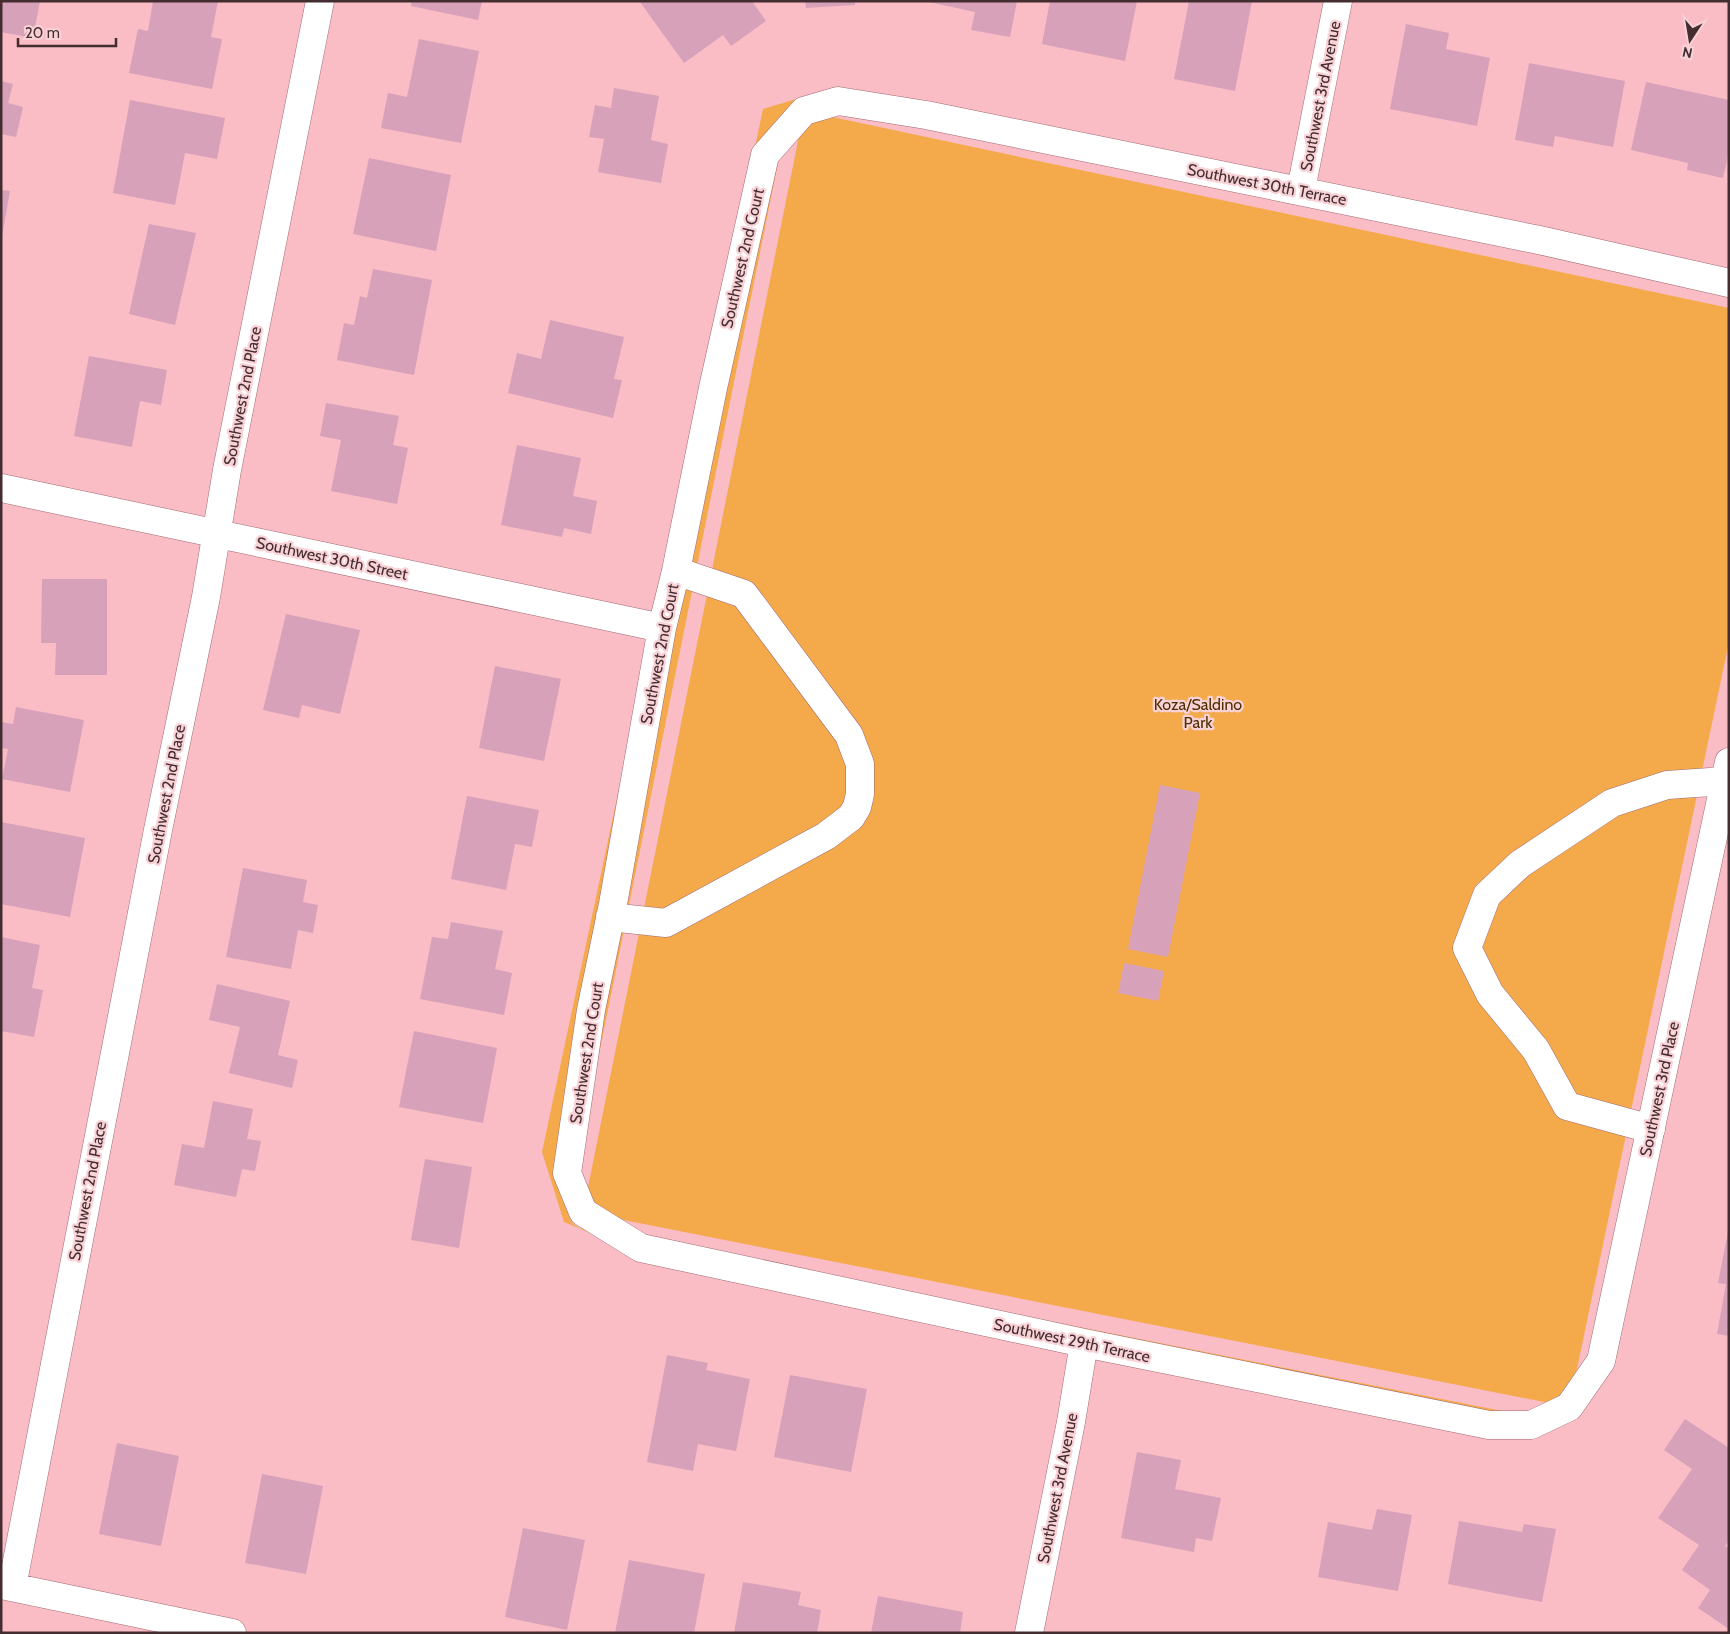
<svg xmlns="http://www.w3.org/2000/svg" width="1730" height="1634" font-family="Cabin,sans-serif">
<rect width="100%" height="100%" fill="#fabdc5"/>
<path fill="#f4aa4b" d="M796 99 789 108 568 1209C569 1219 570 1222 579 1228L1548 1420 1546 1423 631 1250 564 1222 542 1152 763 109Z
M804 111 1729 308V642L1569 1407 583 1212Z"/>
<path fill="#d7a1b9" d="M1 1H40L33 38 1 32Z
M153 1H218L211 37 222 39 212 89 129 73 138 29 148 31Z
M412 1H482L478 20 411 6Z
M641 1H752L766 21 731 46 723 35 684 63 640 2Z
M805 1H855V5L806 8Z
M924 1H1017L1010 37 971 30 975 12Z
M1050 1H1137L1125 61 1042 44Z
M1189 1H1252L1235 91 1174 79Z
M1406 24 1449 33 1446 49 1490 58 1477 126 1390 109Z
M419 39 479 51 461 143 381 128 388 93 407 97Z
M1529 63 1625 81 1613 147 1555 136 1553 147 1515 140Z
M1 81 13 84 8 103 23 107 16 137 1 134Z
M1646 82 1729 100V152L1723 178 1687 170 1688 163 1631 150Z
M614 88 659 96 651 140 668 144 661 183 598 172 604 139 589 137 595 105 611 108Z
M130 100 225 118 217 159 185 153 175 205 113 193Z
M369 158 451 175 436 251 353 234Z
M1 190 10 191 2 236H1Z
M149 224 196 233 175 325 129 314Z
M373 269 432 280 414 375 337 360 344 323 354 325 360 296 367 298Z
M550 320 624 337 614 379 622 380 613 418 508 393 517 353 541 359Z
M89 356 167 370 161 405 140 401 132 447 74 436Z
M326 403 399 416 393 445 408 448 397 504 331 491 341 440 320 436Z
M517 445 581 458 573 496 597 501 591 534 564 528 562 537 501 525Z
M42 579H107V675H55L56 643H41Z
M286 614 360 630 340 714 302 705 299 718 263 710Z
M495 666 561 679 544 761 479 748Z
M16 707 84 720 70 792 2 779 8 749 1 748V722L13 724Z
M1160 785 1200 793 1168 957 1128 949Z
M467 796 539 810 532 847 515 844 506 890 451 879Z
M1 822 85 838 70 917 1 904Z
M243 868 307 880 303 902 318 905 313 933 298 930 291 969 226 957Z
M451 922 503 931 495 969 512 973 504 1015 420 999 432 937 448 939Z
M1 937 40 945 32 988 43 990 34 1037 1 1031Z
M1124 963 1164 971 1158 1001 1118 993Z
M217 984 290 1001 278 1055 298 1060 292 1088 229 1073 240 1027 209 1020Z
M414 1031 497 1048 483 1123 399 1107Z
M213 1101 253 1109 247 1139 261 1141 255 1171 242 1169 236 1197 174 1185 182 1144 204 1148Z
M425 1159 472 1167 459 1248 411 1240Z
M1728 1232H1729V1336L1717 1334 1726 1284 1718 1283Z
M667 1355 708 1363 706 1370 750 1379 736 1451 698 1444 693 1471 647 1462Z
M790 1375 867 1389 851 1472 774 1457Z
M1685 1419 1729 1448V1541L1725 1546 1729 1548V1629L1698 1608 1710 1590 1682 1570 1699 1545 1658 1518 1692 1469 1664 1450Z
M117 1443 179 1456 161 1546 99 1534Z
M1137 1452 1181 1460 1175 1489 1221 1498 1212 1541 1196 1538 1194 1552 1121 1538Z
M262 1474 323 1486 306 1574 245 1563Z
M1377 1509 1412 1515 1398 1591 1318 1577 1328 1522 1372 1530Z
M1459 1521 1522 1532 1524 1524 1556 1529 1542 1602 1448 1584Z
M523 1528 585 1540 567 1630 505 1617Z
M629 1560 705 1574 694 1633H615Z
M743 1582 801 1592 798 1605 821 1610 817 1633H734Z
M878 1596 963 1612 960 1633H871Z"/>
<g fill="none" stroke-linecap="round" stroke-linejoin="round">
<g stroke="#a16a72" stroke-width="29">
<path id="minor" d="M1301 190 1338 1
M1729 283 1539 240 926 115 838 101 804 111 765 155 713 388 676 571 662 628 613 904 591 1010 567 1173 583 1212 641 1248 1084 1343 1489 1425H1531L1569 1407 1601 1361 1729 762
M1 488 662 628
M610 917 666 923 826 836 851 817 857 807 860 794V764L849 735 744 594 676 571
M1651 1129 1567 1106 1536 1050 1490 994 1467 948 1487 895 1520 864 1612 803 1667 785 1725 781
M1 1585 232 1633
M12 1587 158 830 206 597 227 470 320 1
M1029 1633 1071 1422 1084 1343"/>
</g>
<use href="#minor" stroke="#fff" stroke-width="28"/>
</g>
<g text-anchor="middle" stroke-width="4.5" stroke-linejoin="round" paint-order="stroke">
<g font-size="16" fill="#442d30" stroke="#f8d2d6">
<text transform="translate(1320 96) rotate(-79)" y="6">Southwest 3rd Avenue</text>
<text transform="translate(1267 184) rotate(11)" y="6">Southwest 30th Terrace</text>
<text transform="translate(742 258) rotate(-77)" y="6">Southwest 2nd Court</text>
<text transform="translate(242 396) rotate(-79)" y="6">Southwest 2nd Place</text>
<text transform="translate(332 558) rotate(12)" y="6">Southwest 30th Street</text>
<text transform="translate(659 654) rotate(-79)" y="6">Southwest 2nd Court</text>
<text transform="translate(166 794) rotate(-79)" y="6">Southwest 2nd Place</text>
<text transform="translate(586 1053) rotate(-81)" y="6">Southwest 2nd Court</text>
<text transform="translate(1659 1089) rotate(-78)" y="6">Southwest 3rd Place</text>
<text transform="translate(87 1191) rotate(-79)" y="6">Southwest 2nd Place</text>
<text transform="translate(1072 1340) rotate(12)" y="6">Southwest 29th Terrace</text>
<text transform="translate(1057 1488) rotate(-79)" y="6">Southwest 3rd Avenue</text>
</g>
<g font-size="16" fill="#4d2e01" stroke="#f8d2d6">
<text x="1198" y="710">Koza/Saldino<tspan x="1198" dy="18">Park</tspan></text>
</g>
</g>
<rect width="1730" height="1634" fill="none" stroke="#442d30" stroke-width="5"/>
<g transform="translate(1690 40) rotate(192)" stroke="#f8d2d6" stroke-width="4" paint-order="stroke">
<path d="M0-4L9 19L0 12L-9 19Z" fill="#442d30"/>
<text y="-8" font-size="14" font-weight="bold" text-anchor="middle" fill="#442d30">N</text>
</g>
<path d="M18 38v8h98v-8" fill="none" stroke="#442d30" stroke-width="2.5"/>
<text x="25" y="38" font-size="15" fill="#442d30" stroke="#f8d2d6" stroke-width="4" paint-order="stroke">20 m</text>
</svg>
